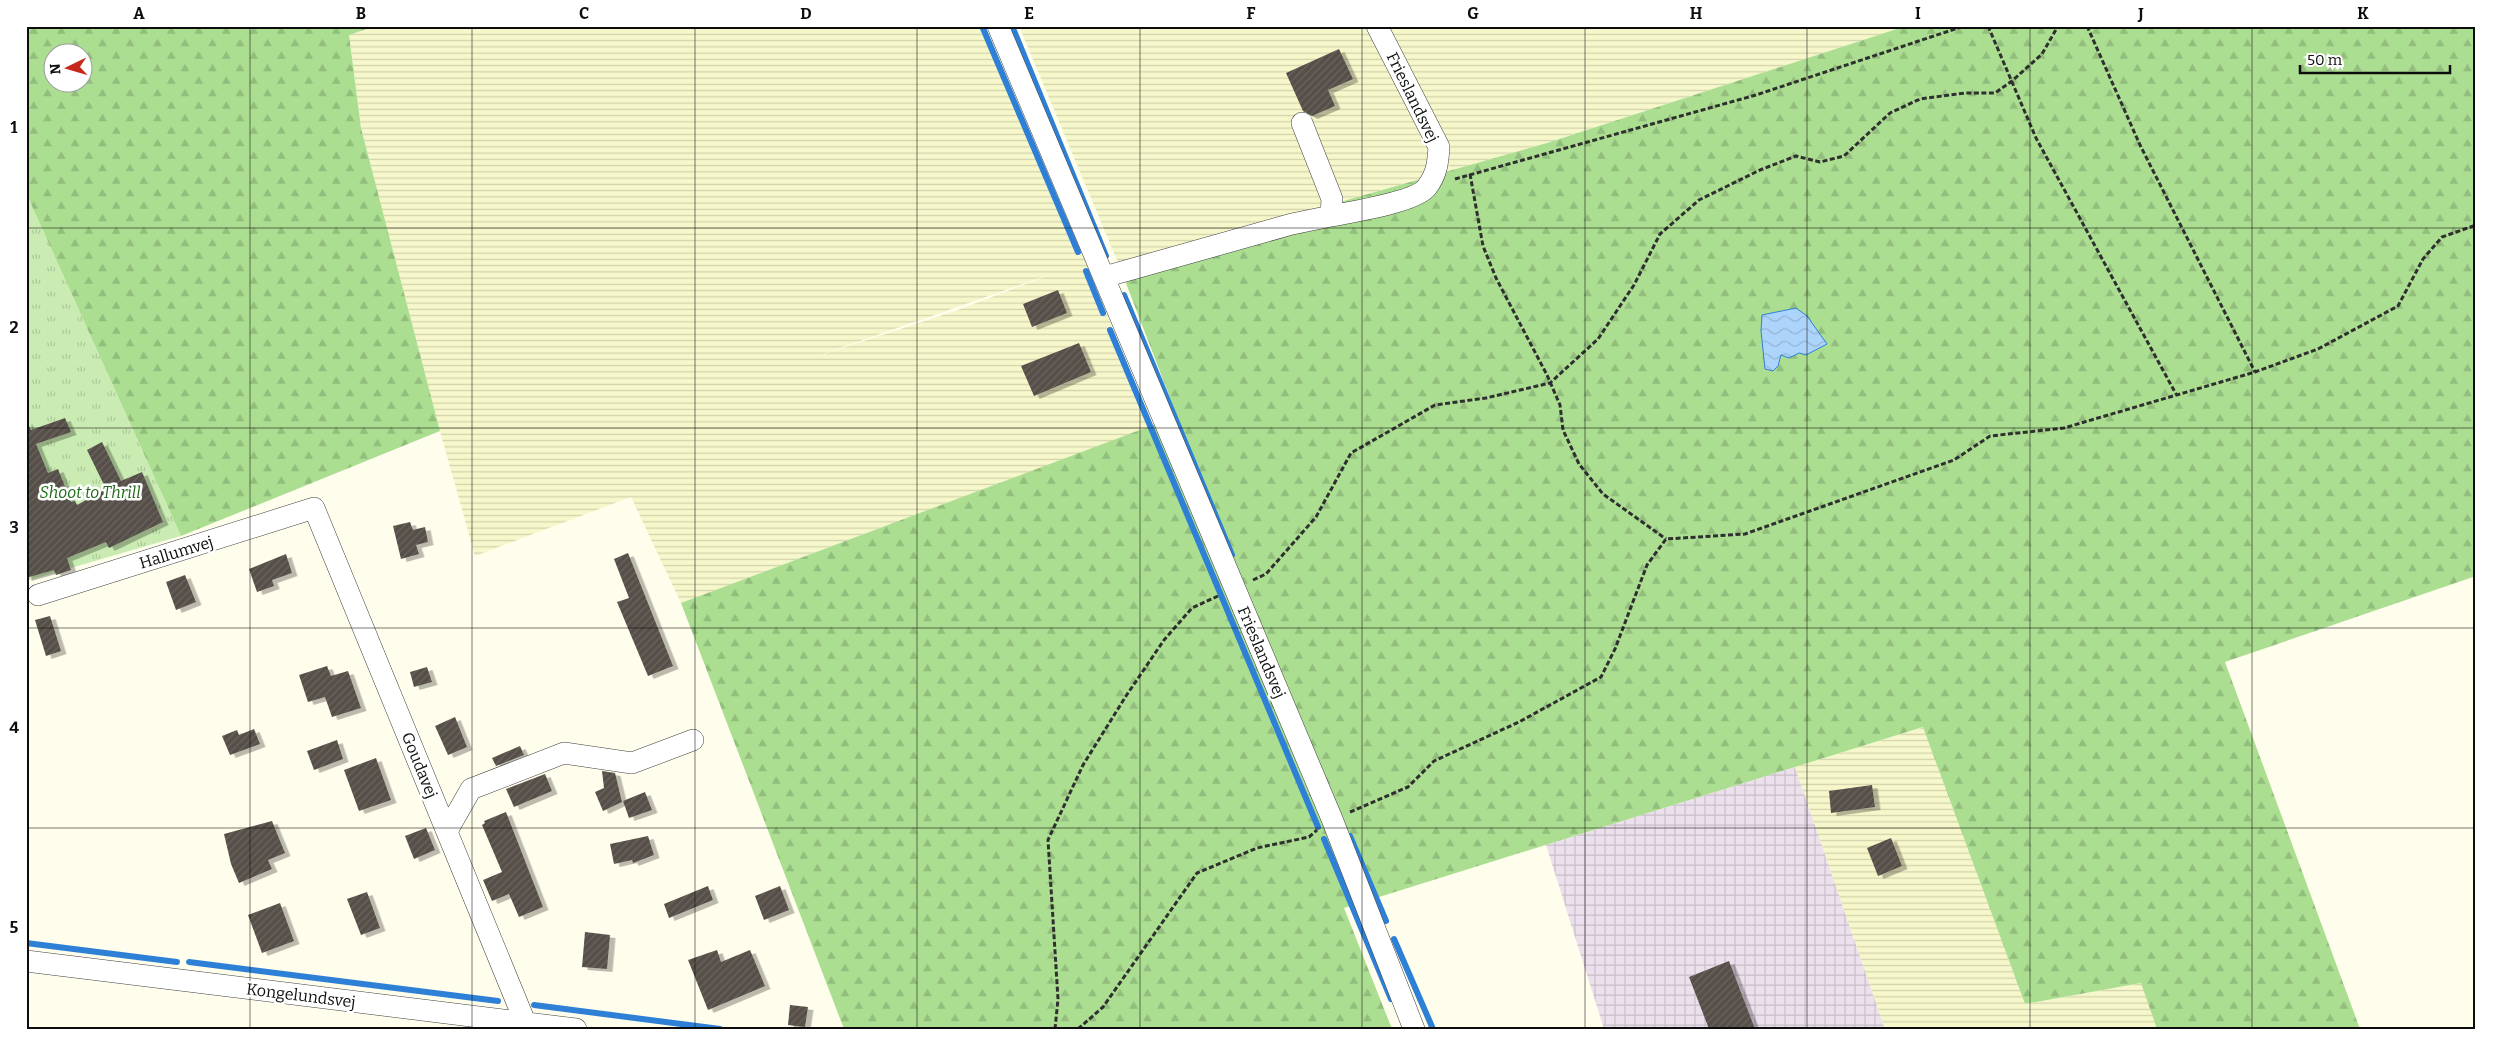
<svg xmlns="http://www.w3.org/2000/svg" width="2502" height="1055" font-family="Bitter,serif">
<defs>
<pattern id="industrial-grid" width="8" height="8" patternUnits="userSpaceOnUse" patternTransform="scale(1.25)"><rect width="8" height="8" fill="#ece0ec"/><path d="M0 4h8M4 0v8" fill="none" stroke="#c9bfc9"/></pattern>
<pattern id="farmland-rules" width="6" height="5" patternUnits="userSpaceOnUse" patternTransform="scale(1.25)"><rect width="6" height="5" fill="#f6f7ca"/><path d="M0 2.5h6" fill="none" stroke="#d2d3ac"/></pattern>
<pattern id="grass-tufts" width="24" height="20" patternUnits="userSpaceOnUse" patternTransform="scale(1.25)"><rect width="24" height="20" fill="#caecb3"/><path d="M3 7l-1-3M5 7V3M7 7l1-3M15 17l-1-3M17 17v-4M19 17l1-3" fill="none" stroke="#acc999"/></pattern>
<pattern id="forest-firs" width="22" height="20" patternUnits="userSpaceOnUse" patternTransform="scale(1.25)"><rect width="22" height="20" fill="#abde91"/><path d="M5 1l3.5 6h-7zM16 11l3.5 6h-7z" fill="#92bd7c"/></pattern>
<pattern id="water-waves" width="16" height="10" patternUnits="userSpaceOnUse" patternTransform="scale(1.25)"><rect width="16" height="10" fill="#add4fb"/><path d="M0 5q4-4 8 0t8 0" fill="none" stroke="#94b5d6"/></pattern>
<pattern id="building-hatch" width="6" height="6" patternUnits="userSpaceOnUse" patternTransform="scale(1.25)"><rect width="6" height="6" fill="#564f48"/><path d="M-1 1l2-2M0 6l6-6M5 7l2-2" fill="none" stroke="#69645e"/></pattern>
<filter id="shadow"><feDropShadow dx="5.5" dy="3" stdDeviation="0" flood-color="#0004"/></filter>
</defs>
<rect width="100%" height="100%" fill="#fffeec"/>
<path fill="url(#industrial-grid)" d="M1795 767 1885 1029H1604L1546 845Z"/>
<path fill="url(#farmland-rules)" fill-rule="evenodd" d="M375 26H980L1086 262 1152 426 681 603 631 497 475 556 440 431 361 128 349 34ZM1057 272 955 311 803 361Z
M1019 26H1906L1547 143 1119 265Z
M1924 727 2025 1004 2142 983 2157 1029H1885L1795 767Z"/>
<path fill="url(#grass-tufts)" d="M26 193 181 536 26 581Z"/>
<path fill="url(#forest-firs)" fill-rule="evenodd" d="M26 26H375L349 35 361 128 440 431 181 536 26 193ZM52 52H82V82H52Z
M1906 26H2476V576L2225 662 2360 1029H2157L2141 983 2025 1004 1923 727 1344 908 1392 1029H844L681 603 1177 416 1119 265 1547 143Z"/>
<path fill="url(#water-waves)" stroke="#2e80d7" d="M1796 308 1807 316 1827 344 1806 355 1799 353 1789 358 1781 355 1778 366 1773 371 1765 369 1761 331 1762 315Z"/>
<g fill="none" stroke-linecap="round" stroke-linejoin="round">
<path stroke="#2e80d7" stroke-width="6" d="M982 26 1078 252
M1012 26 1106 256
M1086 271 1103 313
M1124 295 1232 555
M1110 330 1318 827
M1350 836 1386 921
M1324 839 1391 999
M1394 939 1433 1029
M26 943 177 962
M189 962 498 1001
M534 1005 720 1029"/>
</g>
<path fill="url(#building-hatch)" filter="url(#shadow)" d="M1339 49 1353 79 1328 90 1335 106 1312 116 1303 111 1286 73Z
M1058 290 1067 313 1032 327 1023 304Z
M1079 343 1091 372 1034 396 1021 366Z
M65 418 71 432 36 444 48 473 58 469 71 502 75 501 77 505 106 489 87 450 102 442 121 481 142 472 163 522 109 548 106 542 67 558 71 570 56 575 54 570 26 578V420L31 430Z
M410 522 413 530 425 527 428 542 416 545 419 554 401 559 393 526Z
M628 553 673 666 648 676 617 602 629 598 614 559Z
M286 554 292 573 272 580 274 586 257 592 249 569Z
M185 575 196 602 176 610 166 582Z
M50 616 61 651 46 656 35 620Z
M327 666 331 676 348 671 361 708 332 717 325 697 308 702 299 675Z
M427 667 432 682 414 687 410 672Z
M455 717 467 747 448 755 435 726Z
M254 729 260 744 230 755 222 736 237 730 239 735Z
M337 740 343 759 314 770 307 751Z
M520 746 524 755 496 766 492 758Z
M376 758 391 800 359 811 344 770Z
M602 771 615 773 622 802 603 811 595 792 604 788Z
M545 774 552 791 514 807 506 789Z
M1872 785 1875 807 1831 813 1829 791Z
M645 792 652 810 629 818 623 801Z
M506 812 543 907 519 917 509 894 492 901 483 880 502 872 482 825 485 823 484 821Z
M272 821 285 853 268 860 272 869 239 883 231 864 224 834Z
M426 828 435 850 414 859 405 836Z
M648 836 654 855 633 863 632 860 614 864 610 844Z
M1891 838 1902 866 1878 876 1867 848Z
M708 886 713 900 669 918 664 904Z
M780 886 789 910 764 920 755 896Z
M367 892 380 928 361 935 347 899Z
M280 903 294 941 262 953 248 915Z
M585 932 610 935 607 969 582 967Z
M717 950 721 962 750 950 765 986 708 1010 688 960Z
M1729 961 1755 1029H1709L1689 977Z
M790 1005 808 1007 805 1027 788 1025Z"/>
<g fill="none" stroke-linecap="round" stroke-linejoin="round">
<g stroke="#404040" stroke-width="22">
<path id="minor" d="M998 26 1332 819 1414 1029
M1302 123 1332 199 1331 216C1351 212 1416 202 1427 187 1437 174 1438 162 1439 147L1377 26
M1104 277 1292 224 1331 216
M38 595 314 508 525 1022
M447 831 471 789 564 753 632 763 693 740
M26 961 576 1029"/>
</g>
<path stroke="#2f2f2f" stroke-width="3" stroke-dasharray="5 2.5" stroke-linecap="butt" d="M1988 26 2036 138 2176 394
M2087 26 2140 145 2255 372
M1470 174 1483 246 1496 278 1547 375 1560 405 1563 430 1579 464 1603 494 1666 539
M1455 179 1756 95 1964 26
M1253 580 1266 574 1316 517 1351 453 1435 405 1486 398 1550 383 1598 339 1634 285 1660 234 1699 200 1760 170 1796 156 1820 162 1844 156 1890 113 1920 99 1965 93H1995L2012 81 2042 54 2058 26
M1350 812 1408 787 1434 761 1519 722 1601 677 1615 649 1647 565 1666 539 1745 534 1954 460 1990 436 2064 428 2255 372 2318 349 2398 306 2423 259 2442 237 2476 225
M1055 1029 1058 999 1048 840 1083 765 1126 696 1164 640 1192 608 1218 596
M1078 1029 1103 1007 1197 873 1257 848 1309 837 1317 830"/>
<use href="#minor" stroke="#fff" stroke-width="21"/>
</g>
<path fill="none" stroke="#0d0d0d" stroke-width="1" stroke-opacity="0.55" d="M250 26V1029M472 26V1029M695 26V1029M917 26V1029M1140 26V1029M1362 26V1029M1585 26V1029M1807 26V1029M2030 26V1029M2252 26V1029M26 228H2476M26 428H2476M26 628H2476M26 828H2476"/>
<g text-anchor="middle" stroke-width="5" stroke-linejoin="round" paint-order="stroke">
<g font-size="16" fill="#0d0d0d" stroke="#fff">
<text transform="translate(1413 97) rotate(64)" y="6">Frieslandsvej</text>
<text transform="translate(176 552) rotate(-17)" y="6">Hallumvej</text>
<text transform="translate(1262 652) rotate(67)" y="6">Frieslandsvej</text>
<text transform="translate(420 765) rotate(68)" y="6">Goudavej</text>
<text transform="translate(301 995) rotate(7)" y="6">Kongelundsvej</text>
</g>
<g font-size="16" font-style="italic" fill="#1f6918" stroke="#fff">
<text x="90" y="498">Shoot to Thrill</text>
</g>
</g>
<rect width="2502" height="1055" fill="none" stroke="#ffffff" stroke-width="55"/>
<g transform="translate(68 68) rotate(265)"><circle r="24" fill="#ffffff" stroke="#9e9e9e"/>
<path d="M0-4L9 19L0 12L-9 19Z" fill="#c7271a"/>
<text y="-8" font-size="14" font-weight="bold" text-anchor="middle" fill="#0d0d0d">N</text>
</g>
<path d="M2300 65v8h150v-8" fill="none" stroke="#0d0d0d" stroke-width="2.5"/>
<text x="2307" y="65" font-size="15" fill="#0d0d0d" stroke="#ffffff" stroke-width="4" paint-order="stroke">50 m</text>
<rect x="28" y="28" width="2446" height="1000" fill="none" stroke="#0d0d0d" stroke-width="2"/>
<g font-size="16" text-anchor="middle" font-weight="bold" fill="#0d0d0d">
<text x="139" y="19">A</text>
<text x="361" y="19">B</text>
<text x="584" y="19">C</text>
<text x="806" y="19">D</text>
<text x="1029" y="19">E</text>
<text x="1251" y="19">F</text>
<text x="1473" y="19">G</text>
<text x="1696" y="19">H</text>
<text x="1918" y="19">I</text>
<text x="2141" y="19">J</text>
<text x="2363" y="19">K</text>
<text x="14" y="133">1</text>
<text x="14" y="333">2</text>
<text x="14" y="533">3</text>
<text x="14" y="733">4</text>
<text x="14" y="933">5</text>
</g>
</svg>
